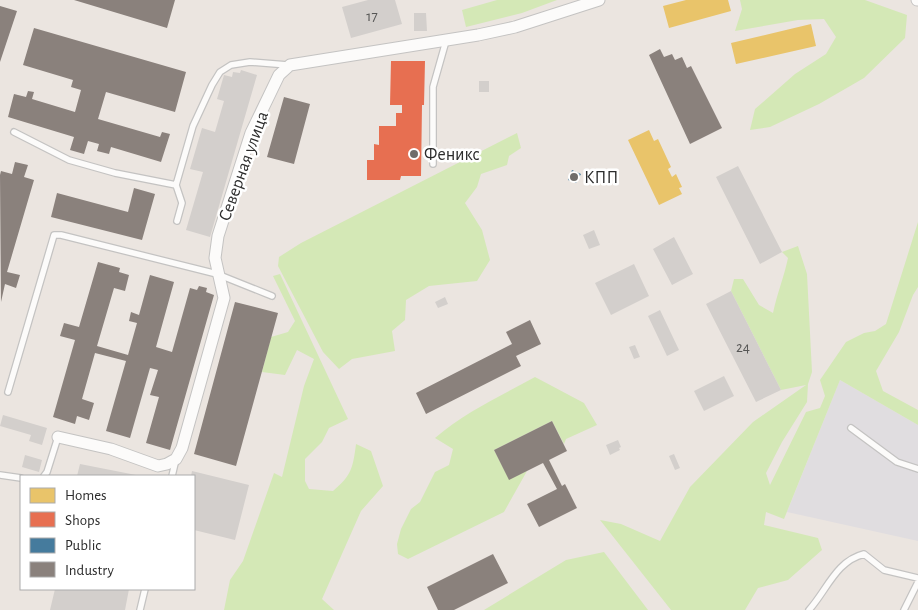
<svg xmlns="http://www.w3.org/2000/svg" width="918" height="610" font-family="'Alegreya Sans',sans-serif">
<rect width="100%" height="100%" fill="#ebe5e0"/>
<path fill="#e0dde0" d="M840 380 918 425V541L787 512Z"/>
<path fill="#d4e8b6" d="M497 0H557L522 13 466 27 462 10Z
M740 0H865L907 15 905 38 864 78 819 104 770 127 750 130 755 109 795 74 826 54 836 37 824 19 798 20 735 31 742 9Z
M517 133 521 148 509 156 507 165 481 174 477 187 465 203 482 230 490 260 477 281 429 286 406 300 405 320 392 331 395 351 352 359 339 369 323 352 278 266 279 257 301 243Z
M918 222V287L913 295 899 332 876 371 883 391 918 410V425L840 380 784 519 766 512 764 525 818 538 822 550 788 580 758 588 745 610H671L600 520 621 524 660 541 690 487 753 422 806 385 781 390 731 291 734 279H743L759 305 773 313C777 294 784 277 788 258L782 252 798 246 807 274 812 372 808 384 807 402 782 442 766 473 770 485 806 412 820 408 825 396 820 380 846 342 864 333 875 331 886 324Z
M280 274 348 419 329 428 322 442 305 459V481L309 489 333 491C352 475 353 467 356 444L371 451 383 486 361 511 322 599 334 610H224L230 580 243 561 274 473 282 477 304 386 314 359 297 350 285 375 262 372 271 337 288 332 295 321 273 276Z
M535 377 584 403 597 425 566 439 564 444 552 421 494 450 509 479 527 471 504 512 408 559 398 554 397 544 401 529 411 509 420 502 435 472 449 465 453 449 435 438C465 412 501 396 535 377Z
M604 552 648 610H484L566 560Z"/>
<path fill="#e9c46a" d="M686 0H728L731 11 669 28 663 6Z
M811 24 816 46 736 64 731 43Z
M649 130 654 141 658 139 671 167 668 169 672 177 676 174 682 187 679 188 682 194 659 205 628 140Z"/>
<path fill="#e76f51" d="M391 61H425L424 105H422L421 176H401L400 180H367V160H374V144L379 145V126H396V113H402V105H390Z"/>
<path fill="#457b9d" d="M572 170 581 174 576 183 568 180Z"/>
<path fill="#8a817c" d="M74 0H175L167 28Z
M0 6 17 11 0 62Z
M34 28 186 72 175 112 106 92 98 119 160 137 162 132 170 134 161 162 111 147 109 154 97 151 99 144 88 141 84 154 70 150 74 137 8 117 14 94 26 97 28 91 34 92 32 99 75 112 81 90 71 87 73 80 23 65Z
M660 49 664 57 672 54 675 60 682 57 687 68 691 66 722 128 690 144 649 55Z
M284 97 310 104 294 164 267 157Z
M15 162 28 165 24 177 34 180 7 272 20 275 16 288 5 284 1 302 0 175 1 171 12 174Z
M134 188 155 194 142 240 51 217 57 193 128 212Z
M98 262 120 268 119 272 129 275 125 291 114 288 97 346 128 355 137 323 129 321 131 312 139 315 150 275 174 282 156 347 172 352 190 288 197 290 199 286 207 288 206 292 214 295 170 450 146 443 159 397 150 395 158 370 150 368 130 438 106 431 126 361 95 353 82 399 94 403 89 420 77 416 75 424 53 417 75 340 60 336 64 323 79 327Z
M235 302 278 313 236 466 194 454Z
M530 320 541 344 516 356 521 366 426 414 416 393 512 344 506 332Z
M552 421 567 451 549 460 562 486 565 484 577 508 539 527 527 504 557 489 543 463 509 480 494 450Z
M493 554 508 583 454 610H438L427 587Z"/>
<path fill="#d3cfcc" d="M368 0H395L402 24 351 38 342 7Z
M414 13H426L427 31H414Z
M241 70 257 75 210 237 186 230 203 172 190 169 202 128 215 132 224 101 217 99 224 75 232 77 233 72 240 73Z
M479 81H489V92H479Z
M738 166 782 252 760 264 716 177Z
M594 230 600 245 589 249 583 235Z
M674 237 693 274 672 285 653 249Z
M634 264 649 296 611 315 595 283Z
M731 291 781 390 756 402 706 304Z
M445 297 448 304 438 308 435 302Z
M660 310 679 350 667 356 648 316Z
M635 345 640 357 634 359 629 347Z
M724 376 734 396 704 411 694 391Z
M3 415 47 428 42 445 29 441 31 435 0 426Z
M618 440 621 447 619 448 620 450 610 455 606 445Z
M674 454 680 468 675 470 669 456Z
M25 455 42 460 39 472 22 467Z
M80 464 136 475V476H77Z
M192 471 249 485 235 540 194 530V476H191Z
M55 589H129L125 610H50Z"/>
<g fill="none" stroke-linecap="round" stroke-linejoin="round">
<g stroke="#c4c3c2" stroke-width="8">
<path id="lane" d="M14 132 69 160 115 173 176 185
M433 164V87L446 41
M177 221 182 203 176 185 193 126 212 85 220 72 231 65 250 62 288 65
M8 392 54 235H61L217 274 272 296
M851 428 897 462 918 469
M0 475 21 478
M44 476 47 472 58 437
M172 476 176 459
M140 610 145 589
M809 610C827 590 836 561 864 554L884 570 918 578
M904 610 918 582"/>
</g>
<g stroke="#c4c3c2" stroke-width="13">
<path id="street" d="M917 0H918
M58 437 111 449 158 466 167 464 176 459 182 448 224 298 215 258 218 236 251 133 279 75 290 65 478 35 515 27 599 0"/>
</g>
<use href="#lane" stroke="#fcfbfa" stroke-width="5.5"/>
<use href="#street" stroke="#fcfbfa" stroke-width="11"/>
</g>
<g fill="#6f6d6b" stroke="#fff" stroke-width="2">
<circle cx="414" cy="154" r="5"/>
<circle cx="574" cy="177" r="5"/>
</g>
<g text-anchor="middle" stroke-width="5" stroke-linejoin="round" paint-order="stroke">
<g font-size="15" fill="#565655">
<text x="372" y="21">17</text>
<text x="743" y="352">24</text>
</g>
<g font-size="18" fill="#2c2c2c" stroke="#fff" text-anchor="start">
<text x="424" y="160">Феникс</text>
<text x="584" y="183">КПП</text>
</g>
<g font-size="18" fill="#2c2c2c" stroke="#fff">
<text transform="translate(243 166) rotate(-70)" y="6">Северная улица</text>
</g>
</g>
<rect x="20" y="475" width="175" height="115" fill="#ffffff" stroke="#ababab"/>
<rect x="30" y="488" width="25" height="15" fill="#e9c46a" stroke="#ababab"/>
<text x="65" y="500" font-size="15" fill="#2c2c2c">Homes</text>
<rect x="30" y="512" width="25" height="15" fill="#e76f51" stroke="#ababab"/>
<text x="65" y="525" font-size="15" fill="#2c2c2c">Shops</text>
<rect x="30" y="538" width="25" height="15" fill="#457b9d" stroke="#ababab"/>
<text x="65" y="550" font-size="15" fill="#2c2c2c">Public</text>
<rect x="30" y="562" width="25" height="15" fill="#8a817c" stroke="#ababab"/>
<text x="65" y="575" font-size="15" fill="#2c2c2c">Industry</text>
</svg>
